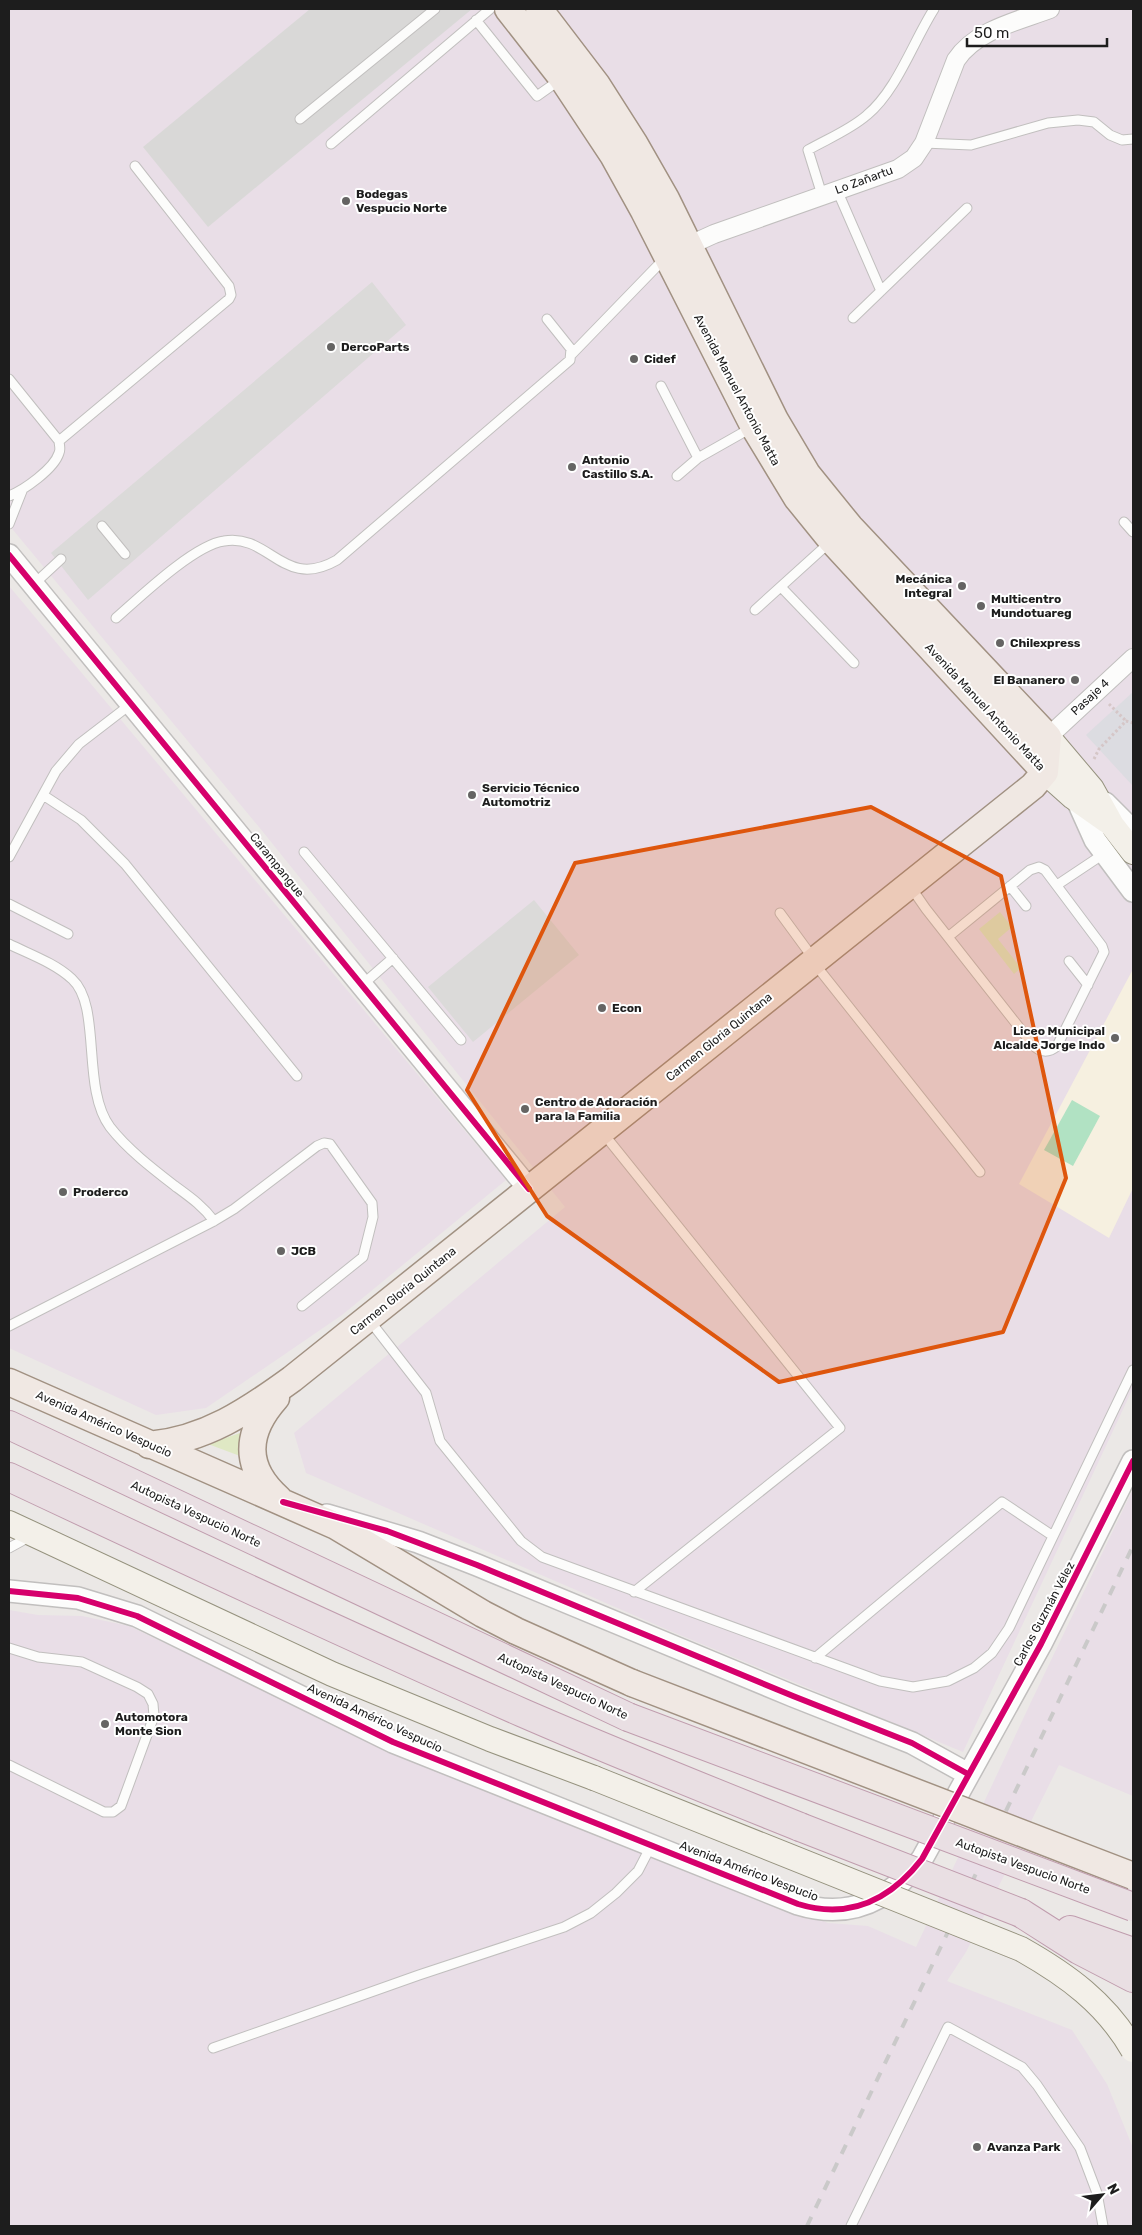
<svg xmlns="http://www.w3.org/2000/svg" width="1142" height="2235" font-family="Rubik,sans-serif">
<rect width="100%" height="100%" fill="#ebe8e6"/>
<path fill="#e9dee7" d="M9 9H1133V1388L963 1752 668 1630 306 1473 294 1433 565 1207 259 827 9 525Z
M9 586 506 1180 342 1315 206 1408 156 1415 9 1348Z
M1133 1489V1796L1059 1765 966 1952 947 1981 1072 2030 1107 2084 1133 2148V2226H9V1610L38 1615 82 1616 129 1626 287 1701 828 1923 868 1926 916 1947 1031 1702Z"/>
<path fill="#f6f0e0" d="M1133 969V1188L1109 1238 1019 1184Z"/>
<path fill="#d9d8d7" d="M310 9H472L208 227 143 147Z"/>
<path fill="#dfe8c4" d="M1000 912 1012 927 998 939 1021 968 1014 974 979 929Z
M240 1433V1456L208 1444Z"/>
<path fill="#b1e2c3" d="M1072 1100 1100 1116 1073 1166 1044 1150Z"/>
<path fill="#dbdad9" d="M372 282 406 325 88 600 51 553Z
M534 900 579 955 473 1042 428 987Z"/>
<path fill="#dcdce1" d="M1133 692V786L1086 735Z"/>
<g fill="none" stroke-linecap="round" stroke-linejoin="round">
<g stroke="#c1bfbe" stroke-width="11">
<path id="service" d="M476 20 537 96 561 79
M300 119 435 9
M924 143 971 145 1048 123 1078 120 1094 122 1110 135 1122 140 1133 139
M331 144 490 9
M837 190 881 291
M822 195 808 150C827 139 850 130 867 115 897 90 913 42 934 9
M853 318 967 208
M571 355 665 258
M9 379 59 441C59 444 61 449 59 453 54 469 24 490 9 496
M661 386 698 458
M59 441 229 299 231 295 229 286 135 166
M677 476 698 458 751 428
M1124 522 1133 532
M9 524 22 491
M102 526 125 554
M33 585 61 559
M781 587 854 663
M755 610 829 543
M116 618C140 597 194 545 224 541 270 533 283 591 337 560L570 360 571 349 547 319
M43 795 81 820 125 864 297 1076
M304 852 461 1040
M9 857 56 771 79 744 131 704
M1057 885 1105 853
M910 886 926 909 1033 1045C1040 1053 1049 1053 1057 1046L1104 952 1102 946 1045 870 1039 867 1030 870 948 937
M1010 886 1026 906
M9 904 68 934
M780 913 813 958
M9 944C29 954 55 963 72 979 102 1006 81 1088 110 1127 127 1149 153 1169 175 1186 190 1197 203 1206 214 1221
M1069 961 1088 985
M814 963 980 1172
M362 985 393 958
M603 1133 840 1428 634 1592
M370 1321 426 1393 440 1441 521 1541 542 1557 880 1681 913 1687 948 1681 974 1668 992 1653 1009 1628 1133 1370
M9 1326 214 1221 234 1209 317 1146 324 1143 330 1144 372 1203 373 1217 363 1257 302 1306
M9 1548 29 1537
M9 1648 38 1657 82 1662 137 1687 148 1694 153 1704 154 1716 121 1806 113 1812H104L9 1765
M815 1658 1002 1502 1053 1536
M213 2048 419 1975 564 1927 591 1913 616 1893 638 1871 651 1846
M851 2226 948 2027 1022 2067 1037 2085 1080 2148 1097 2193 1103 2226"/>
</g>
<g stroke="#c1bfbe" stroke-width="20">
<path id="minor" d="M681 249 714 234 898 169 914 158 924 143 956 60C976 30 1018 21 1050 9
M1048 737 1133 658"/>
</g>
<g stroke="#c1bfbe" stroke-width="24">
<path id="tertiary" d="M9 555 529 1189
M1077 800 1095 840 1133 891
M1105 803 1133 831
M327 1515 418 1542 477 1565 793 1696 912 1743 968 1774
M9 1591 78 1598 137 1616 393 1742 798 1904C850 1920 890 1900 922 1859L1041 1644 1133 1461"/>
</g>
<g stroke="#95927e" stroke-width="26">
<path id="secondary" d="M1048 737 1092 789 1112 825 1133 852
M1045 772 1073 797 1107 821
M9 1523 332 1674 490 1739 594 1778"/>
</g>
<g stroke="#a19182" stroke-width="29">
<path id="primary" d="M508 9 562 78 613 155 644 211 754 427 797 498 832 541 1045 772
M9 1382 336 1526 483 1614 516 1631 632 1683
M276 1398C245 1433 243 1467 279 1499
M149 1445C205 1440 248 1411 292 1379L1033 786 1045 772 1048 737 850 527 807 474 775 420 666 199 634 143 597 85 539 9"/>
</g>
<g stroke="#c09dae" stroke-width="30">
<path id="motorway" d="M9 1425 628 1717
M9 1477C179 1557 350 1637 523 1713 615 1753 708 1790 800 1827
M1021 1913 1079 1950 1133 1978
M1070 1930 1133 1952"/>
</g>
<path stroke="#d5c6c7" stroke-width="3" stroke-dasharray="2.5 2.5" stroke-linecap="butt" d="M1109 704 1126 721
M1094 759 1099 749 1126 721 1133 723"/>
<use href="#service" stroke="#fcfcfb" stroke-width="9"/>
<use href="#minor" stroke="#fcfcfb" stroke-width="18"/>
<use href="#tertiary" stroke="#fcfcfb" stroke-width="21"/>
<use href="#secondary" stroke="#f3f0e9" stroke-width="24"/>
<use href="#primary" stroke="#f0e8e3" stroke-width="26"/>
<use href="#motorway" stroke="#e9dfe3" stroke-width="28"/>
<path stroke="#cac9c9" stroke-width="4" stroke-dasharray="10 10" stroke-linecap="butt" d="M807 2226 1133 1546"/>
<g stroke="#95927e" stroke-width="26" stroke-linecap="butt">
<path id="secondary-bridge" d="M594 1778 1021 1949C1067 1975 1106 2003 1133 2050"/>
</g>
<g stroke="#a19182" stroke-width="29" stroke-linecap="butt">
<path id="primary-bridge" d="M632 1683 1133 1876"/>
</g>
<g stroke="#c09dae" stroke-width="30" stroke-linecap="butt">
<path id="motorway-bridge" d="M628 1717 1133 1907
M800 1827 1021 1913"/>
</g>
<use href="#secondary-bridge" stroke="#f3f0e9" stroke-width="24"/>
<use href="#primary-bridge" stroke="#f0e8e3" stroke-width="26"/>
<use href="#motorway-bridge" stroke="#e9dfe3" stroke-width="28"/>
<g stroke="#fff" stroke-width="9">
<path id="cycleway" d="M9 555 529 1189
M283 1502 387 1531 477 1565 793 1696 912 1743 968 1774
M9 1591 78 1598 137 1616 393 1742 798 1904C850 1920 890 1900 922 1859L1041 1644 1133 1461"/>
</g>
<use href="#cycleway" stroke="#d6006c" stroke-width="6"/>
</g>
<path fill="#de560d" fill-opacity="0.2" stroke="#de560d" stroke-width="4" stroke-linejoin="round" d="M871 807 1001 876 1066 1178 1003 1332 779 1382 547 1216 467 1090 575 863Z"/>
<g fill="#656463" stroke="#fff" stroke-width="2">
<circle cx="346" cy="201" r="5"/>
<circle cx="331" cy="347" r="5"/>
<circle cx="634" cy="359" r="5"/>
<circle cx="572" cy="467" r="5"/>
<circle cx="962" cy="586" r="5"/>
<circle cx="981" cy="606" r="5"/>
<circle cx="1000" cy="643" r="5"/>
<circle cx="1075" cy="680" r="5"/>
<circle cx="472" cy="795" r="5"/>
<circle cx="602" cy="1008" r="5"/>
<circle cx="1115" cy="1038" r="5"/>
<circle cx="525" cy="1109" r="5"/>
<circle cx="63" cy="1192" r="5"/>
<circle cx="281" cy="1251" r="5"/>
<circle cx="105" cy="1724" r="5"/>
<circle cx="977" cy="2147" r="5"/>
</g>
<g text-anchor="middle" stroke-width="4" stroke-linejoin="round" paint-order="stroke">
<g font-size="12" fill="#1d1d1d" stroke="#fff">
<text transform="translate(864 180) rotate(-20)" y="4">Lo Zañartu</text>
<text transform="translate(737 390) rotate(62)" y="4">Avenida Manuel Antonio Matta</text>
<text transform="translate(1090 697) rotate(-43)" y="4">Pasaje 4</text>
<text transform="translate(985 707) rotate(47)" y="4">Avenida Manuel Antonio Matta</text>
<text transform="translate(277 865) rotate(51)" y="4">Carampangue</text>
<text transform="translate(719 1037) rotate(-39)" y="4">Carmen Gloria Quintana</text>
<text transform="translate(403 1291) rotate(-39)" y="4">Carmen Gloria Quintana</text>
<text transform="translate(104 1424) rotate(24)" y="4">Avenida Américo Vespucio</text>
<text transform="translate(196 1514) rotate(25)" y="4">Autopista Vespucio Norte</text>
<text transform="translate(1044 1614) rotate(-62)" y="4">Carlos Guzmán Vélez</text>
<text transform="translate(563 1686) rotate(25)" y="4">Autopista Vespucio Norte</text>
<text transform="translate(375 1718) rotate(25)" y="4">Avenida Américo Vespucio</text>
<text transform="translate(1023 1866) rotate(20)" y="4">Autopista Vespucio Norte</text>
<text transform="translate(749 1871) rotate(21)" y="4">Avenida Américo Vespucio</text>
</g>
<g font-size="12" font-weight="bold" fill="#1d1d1d" stroke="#fff" text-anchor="start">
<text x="356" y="198">Bodegas<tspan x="356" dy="14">Vespucio Norte</tspan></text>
<text x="341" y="351">DercoParts</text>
<text x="644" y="363">Cidef</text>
<text x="582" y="464">Antonio<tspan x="582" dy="14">Castillo S.A.</tspan></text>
<text x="952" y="583" text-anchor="end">Mecánica<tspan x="952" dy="14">Integral</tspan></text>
<text x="991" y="603">Multicentro<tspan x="991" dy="14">Mundotuareg</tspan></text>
<text x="1010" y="647">Chilexpress</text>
<text x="1065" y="684" text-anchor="end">El Bananero</text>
<text x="482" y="792">Servicio Técnico<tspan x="482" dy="14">Automotriz</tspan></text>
<text x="612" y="1012">Econ</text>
<text x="1105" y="1035" text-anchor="end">Liceo Municipal<tspan x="1105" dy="14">Alcalde Jorge Indo</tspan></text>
<text x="535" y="1106">Centro de Adoración<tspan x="535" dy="14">para la Familia</tspan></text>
<text x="73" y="1196">Proderco</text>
<text x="291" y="1255">JCB</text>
<text x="115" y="1721">Automotora<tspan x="115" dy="14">Monte Sion</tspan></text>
<text x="987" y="2151">Avanza Park</text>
</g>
</g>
<rect width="1142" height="2235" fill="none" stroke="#1d1d1d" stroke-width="20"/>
<g transform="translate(1102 2195) rotate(62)" stroke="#ffffff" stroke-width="4" paint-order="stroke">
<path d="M0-4L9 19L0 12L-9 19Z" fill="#1d1d1d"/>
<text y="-8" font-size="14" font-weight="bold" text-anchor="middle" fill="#1d1d1d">N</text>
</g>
<path d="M967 38v8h140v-8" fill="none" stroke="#1d1d1d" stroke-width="2.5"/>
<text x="974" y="38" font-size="15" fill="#1d1d1d" stroke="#ffffff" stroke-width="4" paint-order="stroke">50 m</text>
</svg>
